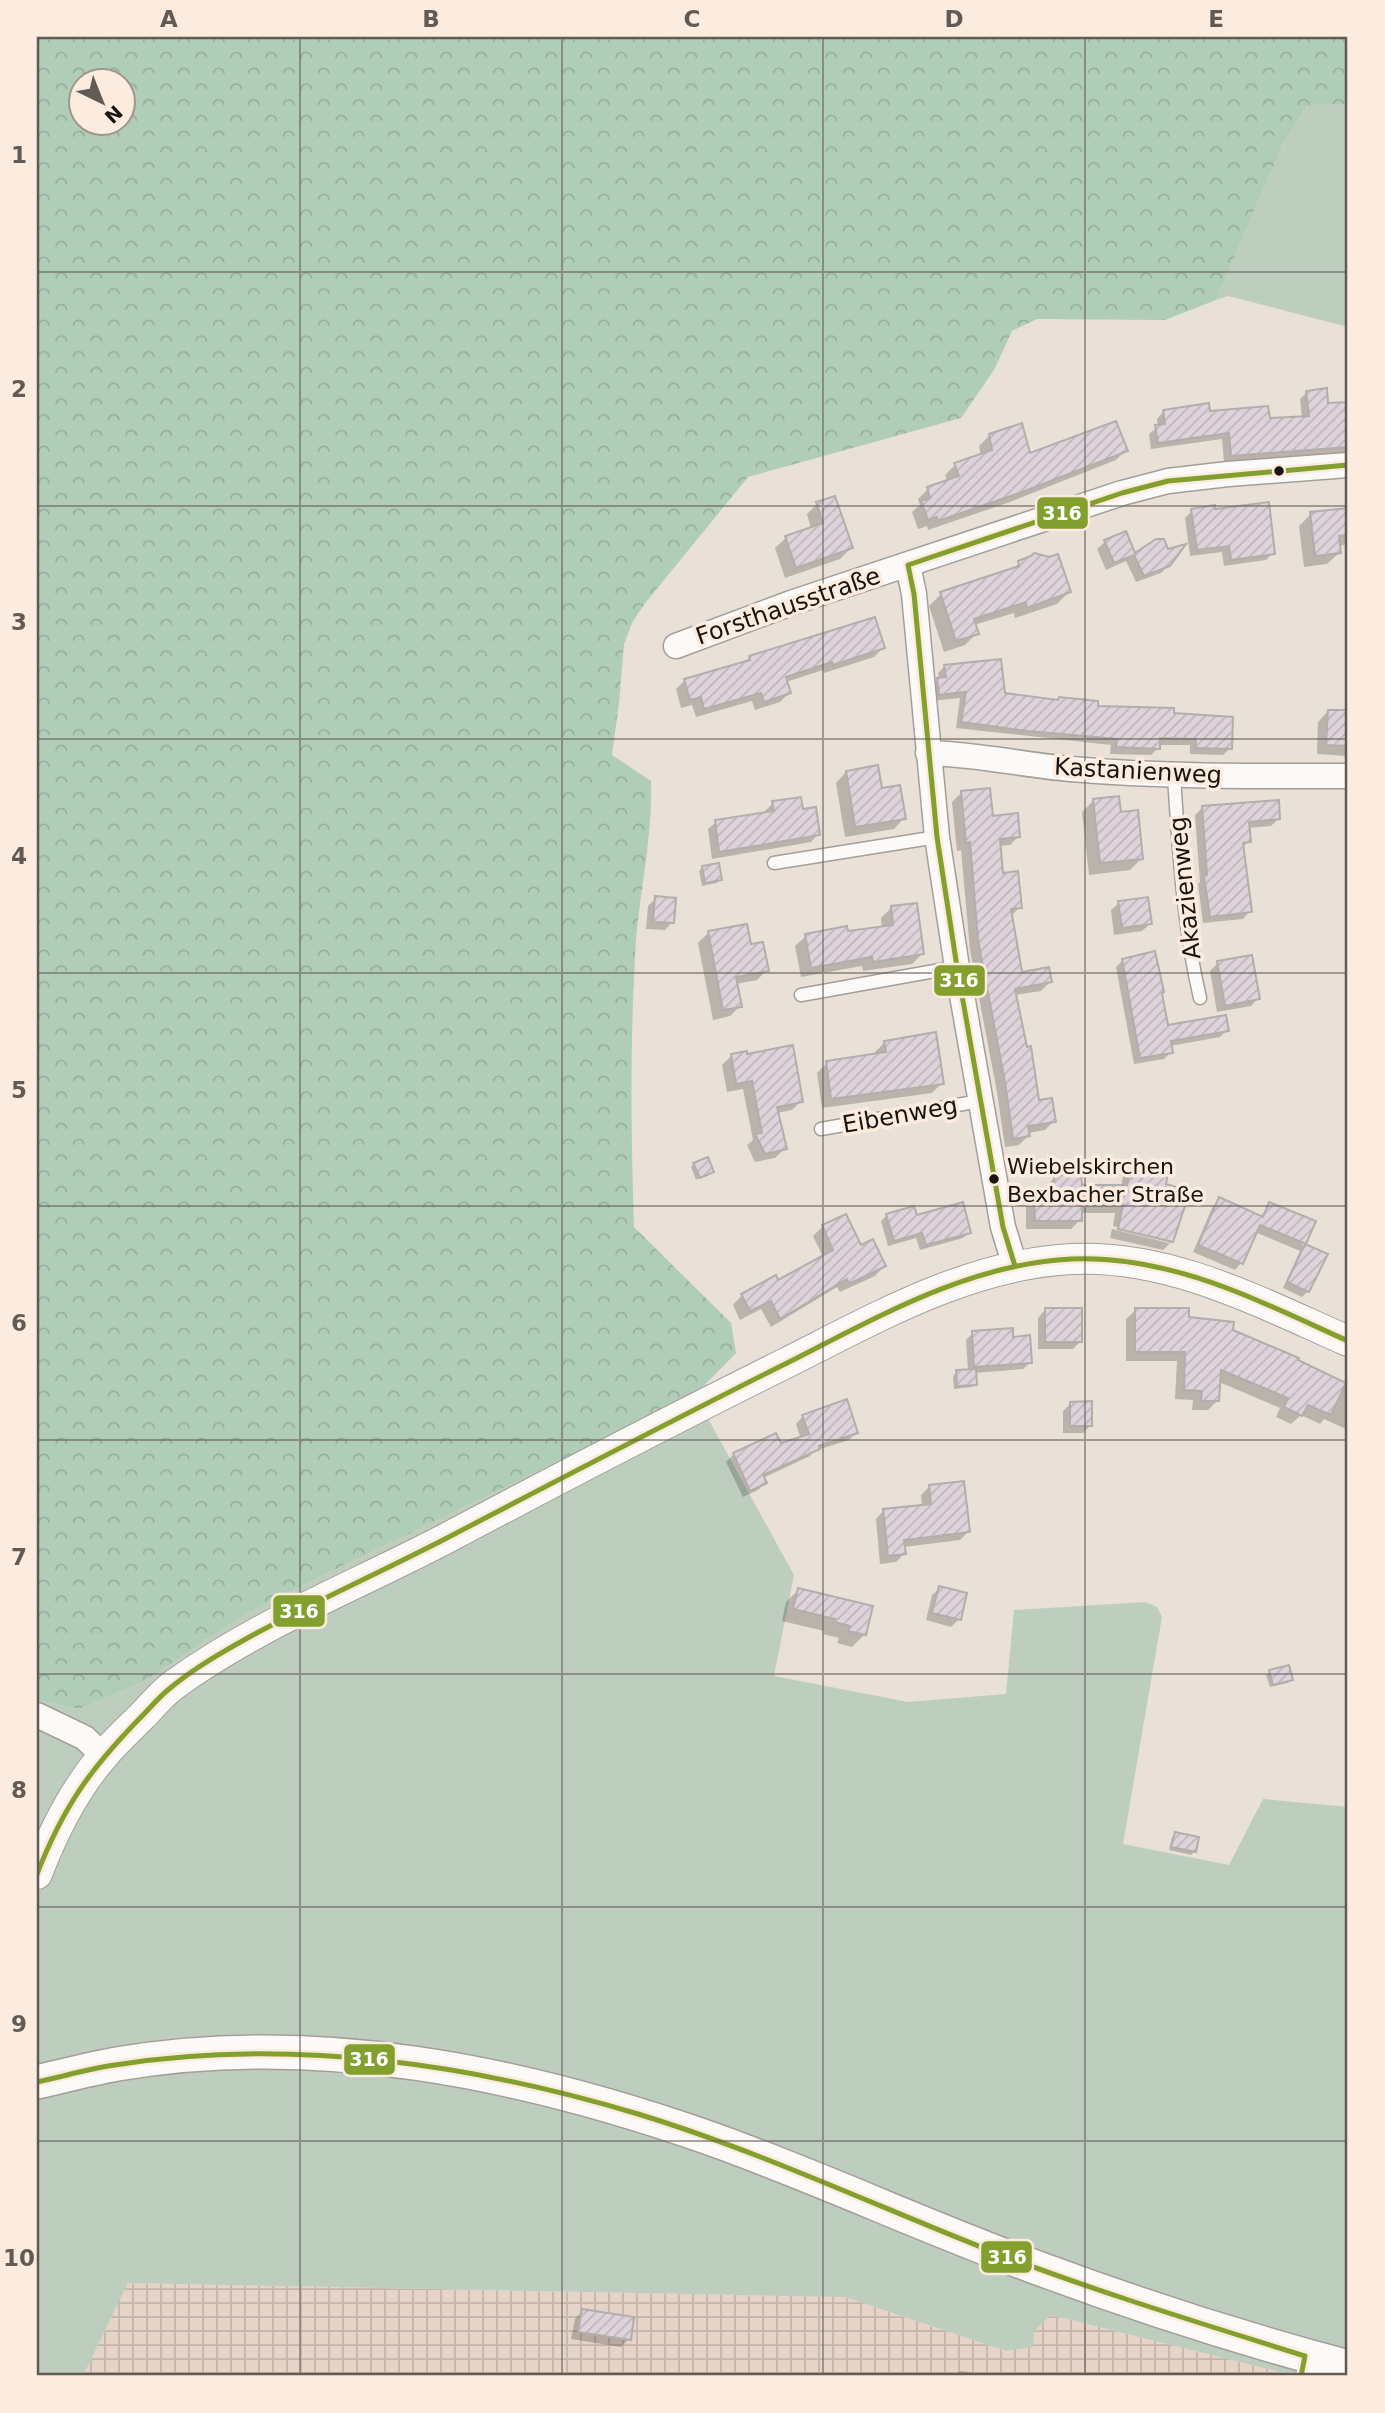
<svg xmlns="http://www.w3.org/2000/svg" width="1385" height="2413" font-family="'DejaVu Sans',sans-serif">
<defs>
<pattern id="industrial-grid" width="8" height="8" patternUnits="userSpaceOnUse" patternTransform="scale(1.75)"><rect width="8" height="8" fill="#e5d4c7"/><path d="M0 4h8M4 0v8" fill="none" stroke="#c4b5aa"/></pattern>
<pattern id="forest-crowns" width="20" height="18" patternUnits="userSpaceOnUse" patternTransform="scale(1.75)"><rect width="20" height="18" fill="#b0cdb8"/><path d="M2 6a3 3 0 1 1 6 0M12 15a3 3 0 1 1 6 0" fill="none" stroke="#97af9d"/></pattern>
<pattern id="building-hatch" width="6" height="6" patternUnits="userSpaceOnUse" patternTransform="scale(1.75)"><rect width="6" height="6" fill="#ded3da"/><path d="M-1 1l2-2M0 6l6-6M5 7l2-2" fill="none" stroke="#beb4ba"/></pattern>
</defs>
<rect width="100%" height="100%" fill="#e9e0d8"/>
<path fill="url(#industrial-grid)" d="M127 2283 845 2297 1006 2351 1034 2331 1051 2315 1296 2376H83Z"/>
<path fill="#bdcebf" d="M1348 104V327L1228 296 1216 300 1283 144 1308 105Z
M695 1395 794 1575 774 1676 908 1702 1006 1694 1014 1610 1145 1602 1157 1607 1162 1617 1123 1844 1229 1865 1263 1799 1348 1807V2376H1296L1051 2315 1034 2331 1033 2347 1006 2351 845 2297 128 2283 83 2376H37V1700L79 1709 143 1682 256 1608Z"/>
<path fill="url(#forest-crowns)" fill-rule="evenodd" d="M37 37H1348V104L1308 105 1283 144 1216 300 1165 320 1037 319 1012 331 994 370 961 418 748 477 646 602 633 621 624 644 619 703 612 755 651 781C653 840 638 897 635 955 630 1046 631 1137 634 1227L731 1323 736 1353 695 1395 256 1608 143 1682 79 1709 37 1700ZM80 80H122V122H80Z"/>
<path fill="#0003" d="M1307 392 1327 405 1348 403V453L1224 462 1222 439 1151 449 1149 434 1158 427 1157 419 1164 411 1208 413 1268 420 1302 418 1300 399Z
M990 435 1029 456 1126 450 1116 460 1010 502 928 530 927 526 918 529 912 512 920 505 918 499 928 489 948 482 945 475 955 465 981 456 979 446Z
M817 504 851 548 840 559 785 578 775 548 786 538 811 529 807 514Z
M1348 510V544L1339 546 1340 552 1327 564 1304 567 1299 526 1311 514Z
M1192 511H1214L1273 553 1266 560 1224 566 1222 552 1190 556 1185 518Z
M1125 533 1134 556 1154 542 1169 565 1161 573 1136 582 1126 561 1106 570 1097 549 1105 542Z
M1019 563 1069 592 1057 604 1015 618 1014 613 974 625 977 633 965 645 944 652 929 606 941 594 1011 571Z
M883 648 874 657 824 673 823 670 786 682 789 693 780 702 755 710 752 701 696 717 692 705 681 708 676 689 685 680 743 664 750 657Z
M945 666 1004 694 1096 707 1172 715 1230 748 1223 755 1190 754V745H1158V748L1151 755 1110 754 1111 745 956 728 960 698 932 701 931 686 939 679 938 673Z
M1328 711 1348 712V756L1317 754 1318 722Z
M846 772 880 790 904 818 894 829 845 837 836 783Z
M961 793 991 818 1019 836 1010 845 999 846 1002 875 1020 907 1011 916 1020 974 1050 982 1041 991 1014 995 1038 1102 1054 1121 1045 1130 1028 1133V1136L1019 1145 1005 1147 997 1092 970 950 961 850 957 851 952 802Z
M1094 800 1119 814 1142 858 1130 870 1089 875 1082 812Z
M773 803 801 812 818 834 811 842 712 859 708 829 716 822 766 814 765 811Z
M1202 808 1278 819 1271 826 1248 828 1249 841 1242 848 1250 911 1243 919 1203 923 1198 884 1200 882 1195 815Z
M703 867 720 879 717 883 702 886 699 871Z
M656 898 672 922 665 930 646 929 648 906Z
M1119 903 1150 924 1142 931 1114 935 1111 910Z
M891 908 922 954 912 964 863 971 862 966 801 977 795 946 806 936 882 928 881 918Z
M709 932 750 946 767 970 757 980 736 984 740 1006 730 1016 713 1020 698 943Z
M1123 960 1161 993 1167 1027 1227 1030 1220 1037 1170 1046 1171 1052 1164 1059 1134 1064 1116 967Z
M1218 963 1258 998 1251 1006 1217 1012 1210 971Z
M885 1042 942 1083 932 1093 822 1108 817 1073 827 1063 876 1056 875 1052Z
M732 1055 801 1101 792 1110 777 1113 785 1148 775 1158 755 1162 747 1145 753 1140 743 1089 727 1092 722 1065Z
M694 1164 712 1171 696 1180 691 1167Z
M1132 1167 1164 1185 1172 1241 1163 1250 1110 1238 1112 1229 1169 1243V1239L1113 1226 1115 1213H1080V1220L1071 1229H1026V1206L1035 1197H1046V1186L1055 1177 1080 1187H1121L1123 1176Z
M1220 1199 1260 1217 1270 1204 1304 1243 1302 1245 1326 1255 1308 1291 1302 1297 1283 1288 1300 1251 1255 1232 1241 1263 1235 1270 1193 1252 1213 1206Z
M887 1215 916 1217 969 1232 963 1238 920 1250 916 1238 888 1246 881 1221Z
M823 1226 860 1248 884 1266 875 1276 840 1292 837 1287 771 1327 761 1309 740 1320 733 1305 742 1295 778 1283 823 1257 813 1236Z
M1045 1310 1081 1341 1073 1349H1038V1318Z
M1136 1310 1187 1319 1231 1331 1348 1385V1430L1324 1419 1320 1424 1301 1415 1291 1424 1276 1417 1280 1408 1219 1382 1218 1400 1208 1410H1192L1193 1400 1175 1399 1177 1361H1126V1319Z
M973 1333 1012 1338 1030 1363 1023 1369 974 1373 975 1384 972 1387 954 1389 953 1376 957 1372 968 1371 966 1340Z
M1071 1403 1091 1425 1083 1433H1063V1411Z
M803 1416 856 1432 849 1440 814 1451 810 1456 763 1478 765 1483 758 1490 743 1497 726 1462 734 1454 780 1446 801 1439 796 1424Z
M930 1486 968 1532 960 1540 904 1547V1554L896 1562 880 1564 876 1519 884 1510 922 1506 921 1495Z
M940 1588 959 1619 951 1627 926 1620 932 1595Z
M798 1590 864 1635 852 1647 837 1643 839 1638 823 1634 824 1631 782 1621 786 1602Z
M1270 1672 1291 1679 1288 1683 1270 1687 1266 1675Z
M1175 1834 1195 1851 1191 1855 1169 1850 1172 1837Z
M582 2311 629 2339 621 2347 571 2339 575 2319Z
M960 2371 997 2376H955Z"/>
<path fill="url(#building-hatch)" stroke="#b3adac" stroke-width="2" d="M1327 388 1328 403 1348 402V447L1231 456 1229 433 1158 443 1155 425 1165 424 1163 410 1209 403 1210 411 1268 406 1270 418 1309 416 1306 391Z
M1116 421 1128 451 1022 492 938 521 937 517 928 520 921 501 930 498 927 487 959 476 954 463 992 450 989 434 1022 423 1030 453Z
M835 496 853 548 796 568 785 536 823 523 816 502Z
M1269 502 1275 554 1231 560 1229 546 1197 550 1191 509 1215 505V509Z
M1348 508V535L1339 536 1341 553 1315 556 1310 512Z
M1126 531 1135 553 1156 539H1164L1168 549 1186 544 1170 566 1144 576 1134 555 1114 563 1104 540Z
M1034 553 1049 557 1058 554 1071 592 1027 608 1026 602 974 619 979 634 956 641 940 592 1019 566 1018 561 1031 556Z
M875 617 885 648 833 665 832 662 786 677 791 693 764 702 761 693 704 709 701 697 690 700 684 679 750 660 749 656Z
M1001 659 1005 693 1058 700 1059 697 1098 701V706L1174 708V713L1233 717 1232 749 1196 748V739L1160 738V749L1116 747 1117 739 1027 731 961 722 966 692 939 695 937 678 946 677 944 665Z
M1328 710H1348V746L1326 745Z
M878 765 882 788 900 785 906 819 855 827 846 771Z
M990 788 993 816 1018 813 1020 837 1000 839 1003 873 1018 871 1022 908 1011 909 1022 972 1049 967 1052 982 1015 989 1027 1047 1031 1046 1039 1100 1052 1098 1056 1122 1028 1126 1030 1136 1013 1139 1005 1082 978 940 970 842 966 843 961 791Z
M1119 796 1121 812 1138 810 1143 859 1100 863 1093 799Z
M801 797 803 809 816 807 820 835 719 852 715 820 774 811 772 801Z
M1279 800 1280 819 1249 822 1251 842 1243 843 1252 912 1210 917 1204 876 1207 875 1202 806Z
M719 863 722 880 705 883 702 866Z
M655 896 676 898 674 923 653 922Z
M1148 897 1152 924 1122 928 1118 901Z
M917 903 924 954 873 962 872 957 811 968 805 934 847 926 848 931 893 925 891 906Z
M747 924 751 944 763 942 769 971 736 977 742 1007 723 1010 708 931Z
M1155 951 1164 992 1162 993 1168 1025 1226 1015 1229 1031 1171 1041 1173 1053 1140 1058 1122 959Z
M1252 955 1260 999 1225 1006 1217 961Z
M936 1032 944 1084 831 1099 826 1061 886 1052 884 1041Z
M793 1045 803 1102 777 1107 787 1149 765 1154 755 1134 762 1133 752 1081 736 1084 731 1054 747 1051V1054Z
M708 1157 714 1172 700 1178 693 1163Z
M1132 1165 1168 1172 1166 1184 1190 1191 1173 1242 1118 1229 1123 1204H1082V1221H1035L1034 1195H1055L1054 1175H1081L1082 1185H1127Z
M1219 1197 1263 1217 1269 1202 1316 1221 1306 1244 1260 1225 1243 1264 1198 1245Z
M963 1202 971 1233 926 1245 922 1233 894 1241 886 1214 914 1206 917 1215Z
M846 1214 861 1245 873 1239 886 1266 849 1284 847 1279 780 1319 771 1301 750 1311 741 1294 776 1275 778 1280 833 1250 822 1225Z
M1305 1244 1328 1254 1309 1292 1287 1282Z
M1045 1308H1082V1342H1045Z
M1135 1308H1189V1317L1234 1322 1233 1330 1299 1358 1298 1360 1346 1383 1331 1415 1308 1405 1302 1416 1284 1407 1288 1398 1221 1370 1219 1401H1201L1202 1391 1184 1390 1185 1352H1135Z
M1013 1328V1337L1030 1335 1032 1363 974 1367 972 1331Z
M976 1369 977 1385 957 1386 956 1370Z
M847 1399 858 1433 819 1446 820 1449 763 1475 767 1483 750 1491 733 1453 776 1433 781 1443 809 1434 802 1415Z
M1092 1401V1426H1070V1402Z
M964 1481 970 1532 904 1540 906 1554 888 1556 883 1509 931 1504 929 1485Z
M939 1586 967 1593 961 1620 932 1613Z
M798 1588 873 1606 866 1635 848 1631 850 1626 834 1622 835 1619 793 1609Z
M1289 1665 1293 1680 1273 1685 1269 1670Z
M1175 1832 1199 1837 1196 1852 1171 1847Z
M582 2309 634 2317 631 2340 578 2332Z"/>
<g fill="none" stroke-linecap="round" stroke-linejoin="round">
<g stroke="#a59e98" stroke-width="15">
<path id="service" d="M1174 777C1179 851 1183 926 1200 998
M774 863 937 837
M801 995 957 967
M821 1129 980 1101"/>
</g>
<g stroke="#a59e98" stroke-width="27">
<path id="minor" d="M908 565 914 594 937 837 957 967 1003 1227 1015 1266
M676 646 791 603 1122 493 1168 481 1228 474 1348 465
M928 753C976 754 1023 765 1071 769 1164 777 1256 776 1348 776
M37 1715 85 1738 103 1756"/>
</g>
<g stroke="#a59e98" stroke-width="32">
<path id="tertiary" d="M37 1874C53 1832 75 1788 105 1754 116 1741 130 1728 142 1716 153 1705 163 1692 175 1684 258 1624 355 1586 445 1539 558 1479 671 1420 786 1363 876 1318 969 1264 1072 1259 1170 1254 1261 1303 1348 1341"/>
</g>
<g stroke="#a59e98" stroke-width="36">
<path id="secondary" d="M37 2082C63 2076 90 2069 117 2064 317 2030 521 2072 709 2138 819 2177 925 2227 1035 2267 1137 2305 1243 2339 1348 2367"/>
</g>
<use href="#service" stroke="#fcfaf9" stroke-width="12"/>
<use href="#minor" stroke="#fcfaf9" stroke-width="24"/>
<use href="#tertiary" stroke="#fcfaf9" stroke-width="30"/>
<use href="#secondary" stroke="#fcfaf9" stroke-width="33"/>
<g stroke="#fcece0" stroke-width="10">
<path id="bus-1" d="M1015 1266 1003 1227 957 967 937 837 914 594 908 565 1122 493 1168 481 1348 465
M37 1874C64 1805 91 1768 142 1716 151 1707 159 1697 169 1689 194 1668 224 1651 253 1635 316 1601 381 1572 445 1539 556 1481 667 1423 779 1367 871 1321 966 1264 1071 1259 1170 1254 1261 1302 1348 1341
M37 2082C61 2077 84 2070 108 2066 285 2037 468 2063 638 2114 759 2151 874 2205 991 2251 1094 2291 1200 2323 1305 2356L1301 2376"/>
</g>
<use href="#bus-1" stroke="#83a02e" stroke-width="5"/>
</g>
<path fill="none" stroke="#625b55" stroke-width="2" stroke-opacity="0.55" d="M300 37V2376M562 37V2376M823 37V2376M1085 37V2376M37 272H1348M37 506H1348M37 739H1348M37 973H1348M37 1206H1348M37 1440H1348M37 1674H1348M37 1907H1348M37 2141H1348"/>
<g fill="#19140f" stroke="#fcece0" stroke-width="2.5">
<circle cx="1279" cy="471" r="6"/>
<circle cx="994" cy="1179" r="6"/>
</g>
<g text-anchor="middle" stroke-width="7" stroke-linejoin="round" paint-order="stroke">
<g font-size="22" fill="#19140f" stroke="#fcece0" text-anchor="start">
<text x="1007" y="1174">Wiebelskirchen<tspan x="1007" dy="28">Bexbacher Straße</tspan></text>
</g>
<g font-size="24" fill="#19140f" stroke="#fcece0">
<text transform="translate(788 606) rotate(-19)" y="8">Forsthausstraße</text>
<text transform="translate(1138 771) rotate(3)" y="8">Kastanienweg</text>
<text transform="translate(1185 888) rotate(-96)" y="8">Akazienweg</text>
<text transform="translate(900 1115) rotate(-10)" y="8">Eibenweg</text>
</g>
</g>
<g stroke="#fcece0" stroke-width="2.5">
<rect x="1036" y="496" width="53" height="34" rx="7" fill="#83a02e"/>
<rect x="933" y="964" width="53" height="33" rx="7" fill="#83a02e"/>
<rect x="272" y="1594" width="54" height="34" rx="7" fill="#83a02e"/>
<rect x="343" y="2043" width="53" height="33" rx="7" fill="#83a02e"/>
<rect x="980" y="2240" width="53" height="34" rx="7" fill="#83a02e"/>
</g>
<g font-size="19" text-anchor="middle" font-weight="bold" fill="#fff">
<text x="1062" y="520">316</text>
<text x="959" y="987">316</text>
<text x="299" y="1618">316</text>
<text x="369" y="2066">316</text>
<text x="1007" y="2264">316</text>
</g>
<rect width="1385" height="2413" fill="none" stroke="#fcece0" stroke-width="77"/>
<g transform="translate(102 102) rotate(137)"><circle r="33" fill="#fcece0" stroke="#a1968c" stroke-width="2"/>
<path d="M0-5L12 26L0 18L-12 26Z" fill="#625b55"/>
<text y="-10" font-size="19" font-weight="bold" text-anchor="middle" fill="#19140f">N</text>
</g>
<rect x="38" y="38" width="1308" height="2336" fill="none" stroke="#625b55" stroke-width="2.5"/>
<g font-size="23" text-anchor="middle" font-weight="bold" fill="#625b55">
<text x="169" y="27">A</text>
<text x="431" y="27">B</text>
<text x="692" y="27">C</text>
<text x="954" y="27">D</text>
<text x="1216" y="27">E</text>
<text x="19" y="163">1</text>
<text x="19" y="397">2</text>
<text x="19" y="630">3</text>
<text x="19" y="864">4</text>
<text x="19" y="1098">5</text>
<text x="19" y="1331">6</text>
<text x="19" y="1565">7</text>
<text x="19" y="1798">8</text>
<text x="19" y="2032">9</text>
<text x="19" y="2266">10</text>
</g>
</svg>
